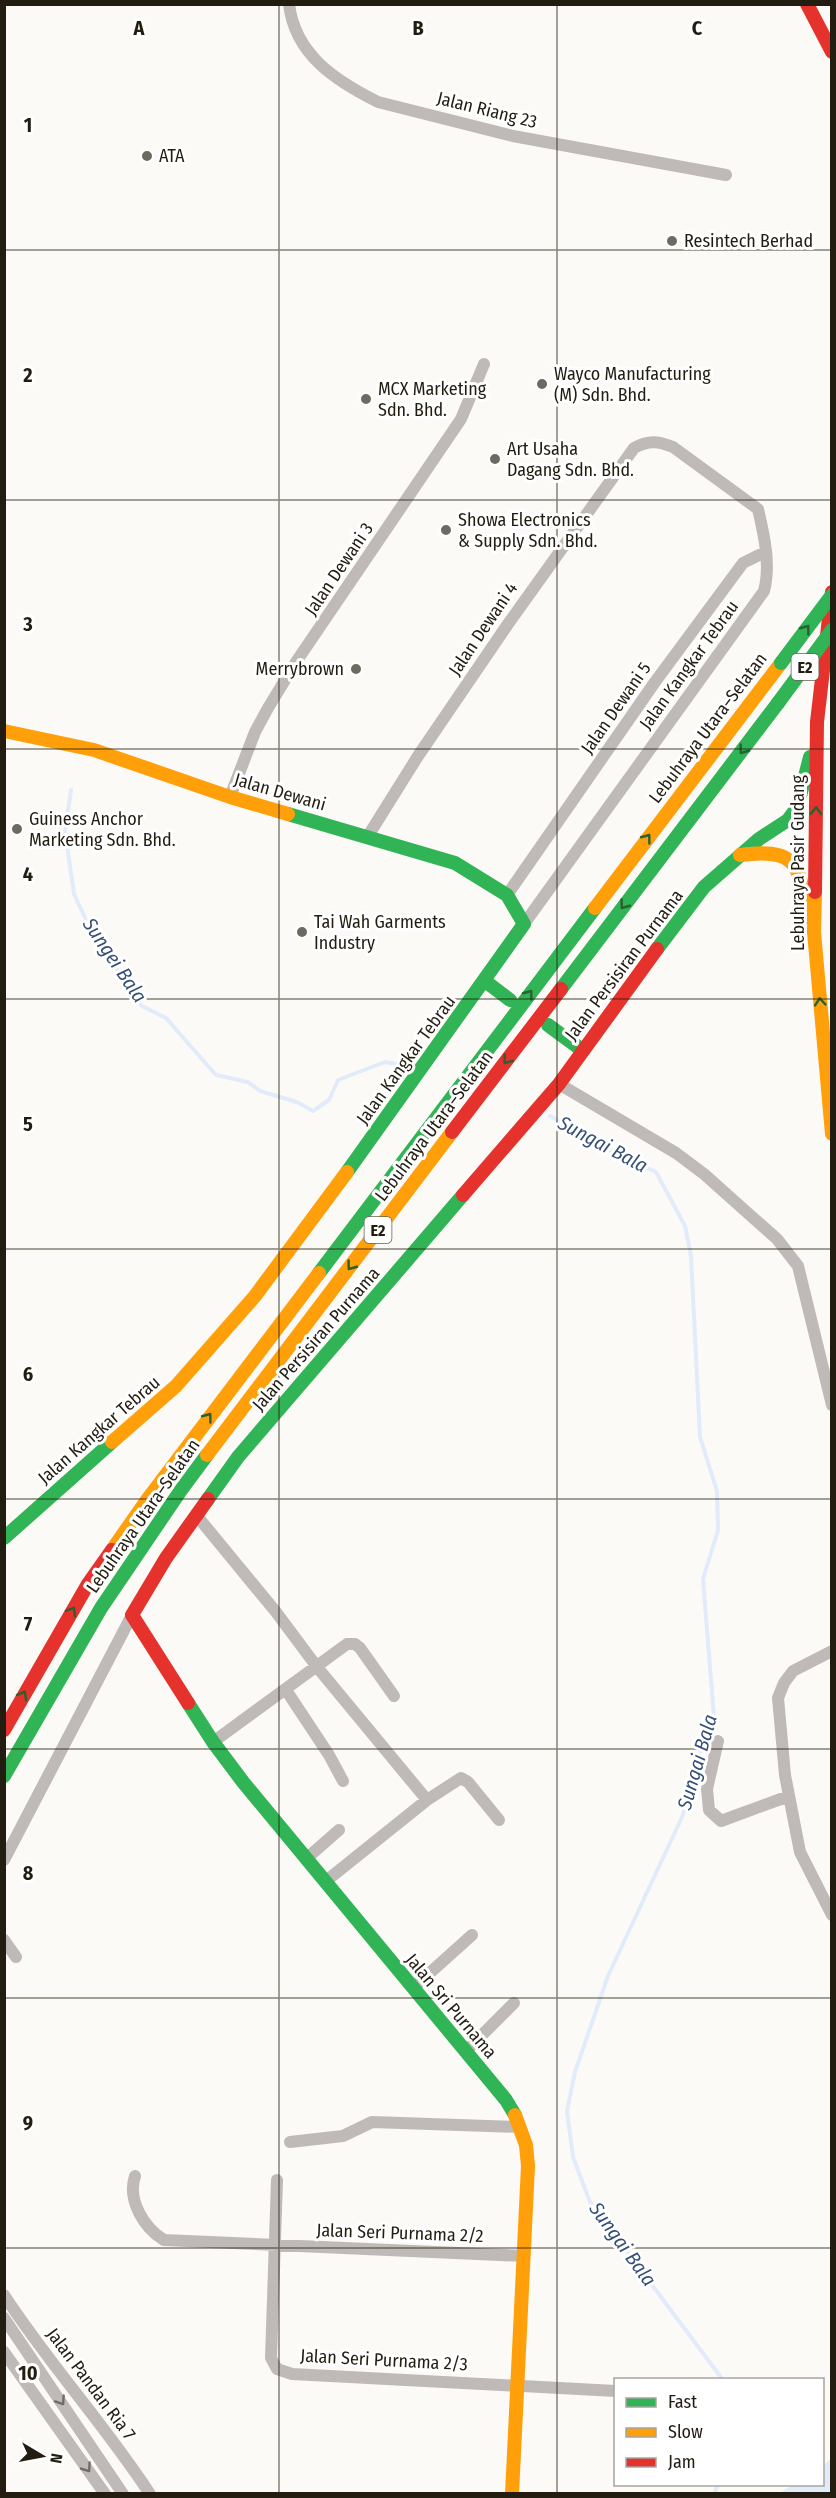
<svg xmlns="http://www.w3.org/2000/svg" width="836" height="2498" font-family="'Fira Sans Condensed',sans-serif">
<rect width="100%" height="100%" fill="#fcfaf6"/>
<path fill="#e1ebfa" d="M831 2459V2493H779L793 2485 822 2484 823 2465Z"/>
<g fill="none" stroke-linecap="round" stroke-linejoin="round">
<path stroke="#e1ebfa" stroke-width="4" d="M71 790 65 831 74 894 92 933 142 1006 166 1018 216 1075 248 1082 260 1091 297 1102 313 1111 329 1100 338 1080 385 1062 397 1064
M550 1116 624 1158 656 1172 685 1226 691 1256 700 1437 717 1491 718 1530 703 1579 714 1718 696 1761 683 1815 608 1976 575 2072 567 2111 573 2157 590 2202 723 2380
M714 2494 718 2484"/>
<path stroke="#bfbab7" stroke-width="12" d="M289 4C295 55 336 81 378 102L513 136 726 175
M230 797 255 732 268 708 296 662 461 419 484 364
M368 836 418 756 508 624 634 448C649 440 658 441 673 447L758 509C764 535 771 564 764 591L524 924
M507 895 655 682 743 563 765 552
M559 1084 676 1153 704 1174 777 1239 798 1266 832 1405
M197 1516 276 1612 317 1667 427 1800
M832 1651 793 1671 784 1683 778 1698 785 1775 800 1852 832 1915
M286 1690 329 1755 343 1781
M718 1741 707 1789 709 1810 721 1821 789 1796
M213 1742 347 1644H355L360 1648 394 1696
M307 1858 339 1830
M4 1860 132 1615
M326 1881 427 1800 461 1778 468 1782 499 1820
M4 1940 16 1957
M413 1988 472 1935
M466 2051 514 2003
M290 2142 343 2136 372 2122 520 2127
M135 2176C127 2200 144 2228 164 2240L524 2256
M277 2180 271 2358 277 2369 292 2374 616 2391
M4 2295C49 2364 105 2425 150 2494
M4 2318 123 2494
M4 2352 105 2494"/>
<path stroke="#30b455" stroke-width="14" d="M288 814 455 863 507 895 524 924 347 1172
M657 949 704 887 759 839 788 820 797 808 810 757
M485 981 510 1000
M561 989 778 703
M548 1025 582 1050
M319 1273 595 908
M208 1499 238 1457 463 1195
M4 1538 112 1442
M188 1703 213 1742 243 1782 506 2100 515 2115
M4 1776 101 1608 181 1490 207 1455"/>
<path stroke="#ff9f0a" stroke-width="14" d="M4 731 94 750 230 797 288 814
M740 855C801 847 797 867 810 918
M815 892 814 932 832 1134
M595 908 781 663
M112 1442 176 1386 255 1296 347 1172
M207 1455 452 1132
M112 1550 147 1500 319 1273
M512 2494 528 2166 526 2145 515 2115"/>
<path stroke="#e5322d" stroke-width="14" d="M807 4 832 52
M815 892 817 722 832 592
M452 1132 561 989
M463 1195 559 1084 657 949
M188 1703 132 1615 166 1558 208 1499
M4 1730 88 1584 112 1550"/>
<path stroke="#30b455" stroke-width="14" d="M781 663 832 595
M778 703 832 630"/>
</g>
<defs><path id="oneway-chevron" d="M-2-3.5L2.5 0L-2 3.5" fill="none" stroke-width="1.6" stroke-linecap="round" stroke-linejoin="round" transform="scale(1.5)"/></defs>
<g stroke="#296130">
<use href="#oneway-chevron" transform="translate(806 629) rotate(-53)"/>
<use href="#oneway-chevron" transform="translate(743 750) rotate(127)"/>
<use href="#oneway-chevron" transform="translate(816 811) rotate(-89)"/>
<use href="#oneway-chevron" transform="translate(647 838) rotate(-53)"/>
<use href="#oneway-chevron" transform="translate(624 905) rotate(127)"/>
<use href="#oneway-chevron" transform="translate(529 994) rotate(-53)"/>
<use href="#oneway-chevron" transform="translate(820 1002) rotate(-95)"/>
<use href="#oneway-chevron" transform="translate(507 1060) rotate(127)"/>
<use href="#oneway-chevron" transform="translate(351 1266) rotate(127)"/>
<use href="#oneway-chevron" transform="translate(208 1417) rotate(-53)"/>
<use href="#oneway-chevron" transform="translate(72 1611) rotate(-59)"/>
<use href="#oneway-chevron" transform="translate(23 1695) rotate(-61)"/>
</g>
<g stroke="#716c64">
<use href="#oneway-chevron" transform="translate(61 2401) rotate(56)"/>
<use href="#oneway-chevron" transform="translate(87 2468) rotate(55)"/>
</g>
<path fill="none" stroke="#231d11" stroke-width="1.5" stroke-opacity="0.55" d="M279 4V2494M557 4V2494M4 250H832M4 500H832M4 749H832M4 999H832M4 1249H832M4 1499H832M4 1749H832M4 1998H832M4 2248H832"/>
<g fill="#6f6a61" stroke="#fff" stroke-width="2">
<circle cx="147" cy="156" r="6"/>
<circle cx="672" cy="241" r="6"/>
<circle cx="542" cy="384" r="6"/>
<circle cx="366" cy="399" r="6"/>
<circle cx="495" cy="459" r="6"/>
<circle cx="446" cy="530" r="6"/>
<circle cx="356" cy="669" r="6"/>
<circle cx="17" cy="829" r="6"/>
<circle cx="302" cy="932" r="6"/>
</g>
<g text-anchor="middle" stroke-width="6" stroke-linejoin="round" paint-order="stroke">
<g fill="#fff" stroke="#656158" stroke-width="1.5">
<rect x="791.5" y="654" width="27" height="26" rx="4.5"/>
<rect x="364.5" y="1217" width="27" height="26" rx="4.5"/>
</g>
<g font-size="16" font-weight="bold" fill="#231d11">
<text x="805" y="673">E2</text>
<text x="378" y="1236">E2</text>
</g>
<g font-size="18" fill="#231d11" stroke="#fff">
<text transform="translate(487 110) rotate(14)" y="6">Jalan Riang 23</text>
<text transform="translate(339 569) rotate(-56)" y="6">Jalan Dewani 3</text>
<text transform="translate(483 629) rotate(-56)" y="6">Jalan Dewani 4</text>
<text transform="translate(689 665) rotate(-54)" y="6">Jalan Kangkar Tebrau</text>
<text transform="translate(616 708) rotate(-55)" y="6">Jalan Dewani 5</text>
<text transform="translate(708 728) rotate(-53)" y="6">Lebuhraya Utara–Selatan</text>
<text transform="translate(280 792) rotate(16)" y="6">Jalan Dewani</text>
<text transform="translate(798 863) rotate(-90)" y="6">Lebuhraya Pasir Gudang</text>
<text transform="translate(624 965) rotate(-53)" y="6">Jalan Persisiran Purnama</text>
<text transform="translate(406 1060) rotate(-54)" y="6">Jalan Kangkar Tebrau</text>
<text transform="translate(434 1126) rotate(-53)" y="6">Lebuhraya Utara–Selatan</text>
<text transform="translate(316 1339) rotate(-49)" y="6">Jalan Persisiran Purnama</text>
<text transform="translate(99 1430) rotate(-41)" y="6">Jalan Kangkar Tebrau</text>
<text transform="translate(143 1516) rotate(-55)" y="6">Lebuhraya Utara–Selatan</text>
<text transform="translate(451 2006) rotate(50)" y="6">Jalan Sri Purnama</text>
<text transform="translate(400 2233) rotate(2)" y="6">Jalan Seri Purnama 2/2</text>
<text transform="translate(384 2360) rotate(3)" y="6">Jalan Seri Purnama 2/3</text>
<text transform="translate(91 2384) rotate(53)" y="6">Jalan Pandan Ria 7</text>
</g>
<g font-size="18" fill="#231d11" stroke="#fff" text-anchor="start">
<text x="159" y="162">ATA</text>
<text x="684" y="247">Resintech Berhad</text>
<text x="554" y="380">Wayco Manufacturing<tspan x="554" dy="21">(M) Sdn. Bhd.</tspan></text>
<text x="378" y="395">MCX Marketing<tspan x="378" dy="21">Sdn. Bhd.</tspan></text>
<text x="507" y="455">Art Usaha<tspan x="507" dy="21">Dagang Sdn. Bhd.</tspan></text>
<text x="458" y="526">Showa Electronics<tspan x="458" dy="21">&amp; Supply Sdn. Bhd.</tspan></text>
<text x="344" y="675" text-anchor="end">Merrybrown</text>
<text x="29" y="825">Guiness Anchor<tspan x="29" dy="21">Marketing Sdn. Bhd.</tspan></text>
<text x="314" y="928">Tai Wah Garments<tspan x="314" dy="21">Industry</tspan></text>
</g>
<g font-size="20" font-style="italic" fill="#364f76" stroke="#fff">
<text transform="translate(115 960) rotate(56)" y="7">Sungei Bala</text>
<text transform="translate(603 1144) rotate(28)" y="7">Sungai Bala</text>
<text transform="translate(697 1762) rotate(-74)" y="7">Sungai Bala</text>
<text transform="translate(623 2244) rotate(54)" y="7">Sungai Bala</text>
</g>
</g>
<g font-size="20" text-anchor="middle" font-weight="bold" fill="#231d11" stroke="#fff" stroke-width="6" stroke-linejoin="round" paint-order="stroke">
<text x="139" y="35">A</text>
<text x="418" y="35">B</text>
<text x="697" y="35">C</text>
<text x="28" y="132">1</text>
<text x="28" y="382">2</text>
<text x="28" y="631">3</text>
<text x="28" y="881">4</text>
<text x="28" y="1131">5</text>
<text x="28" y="1381">6</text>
<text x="28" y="1631">7</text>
<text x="28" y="1880">8</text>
<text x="28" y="2130">9</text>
<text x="28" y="2380">10</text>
</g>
<rect width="836" height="2498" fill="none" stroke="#231d11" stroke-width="12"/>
<rect x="614" y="2378" width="210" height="108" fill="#ffffff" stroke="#a7a5a0" stroke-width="1.5"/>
<rect x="626" y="2398" width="30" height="9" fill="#30b455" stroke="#a7a5a0" stroke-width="1.5"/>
<text x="668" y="2408" font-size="18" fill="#231d11">Fast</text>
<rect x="626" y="2428" width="30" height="9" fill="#ff9f0a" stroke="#a7a5a0" stroke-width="1.5"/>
<text x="668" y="2438" font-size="18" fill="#231d11">Slow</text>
<rect x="626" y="2458" width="30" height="9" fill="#e5322d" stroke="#a7a5a0" stroke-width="1.5"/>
<text x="668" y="2468" font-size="18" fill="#231d11">Jam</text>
<g transform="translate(42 2456) rotate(100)" stroke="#ffffff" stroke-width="4.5" paint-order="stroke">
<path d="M0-4.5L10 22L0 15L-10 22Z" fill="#231d11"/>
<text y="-9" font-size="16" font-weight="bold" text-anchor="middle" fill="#231d11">N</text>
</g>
</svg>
